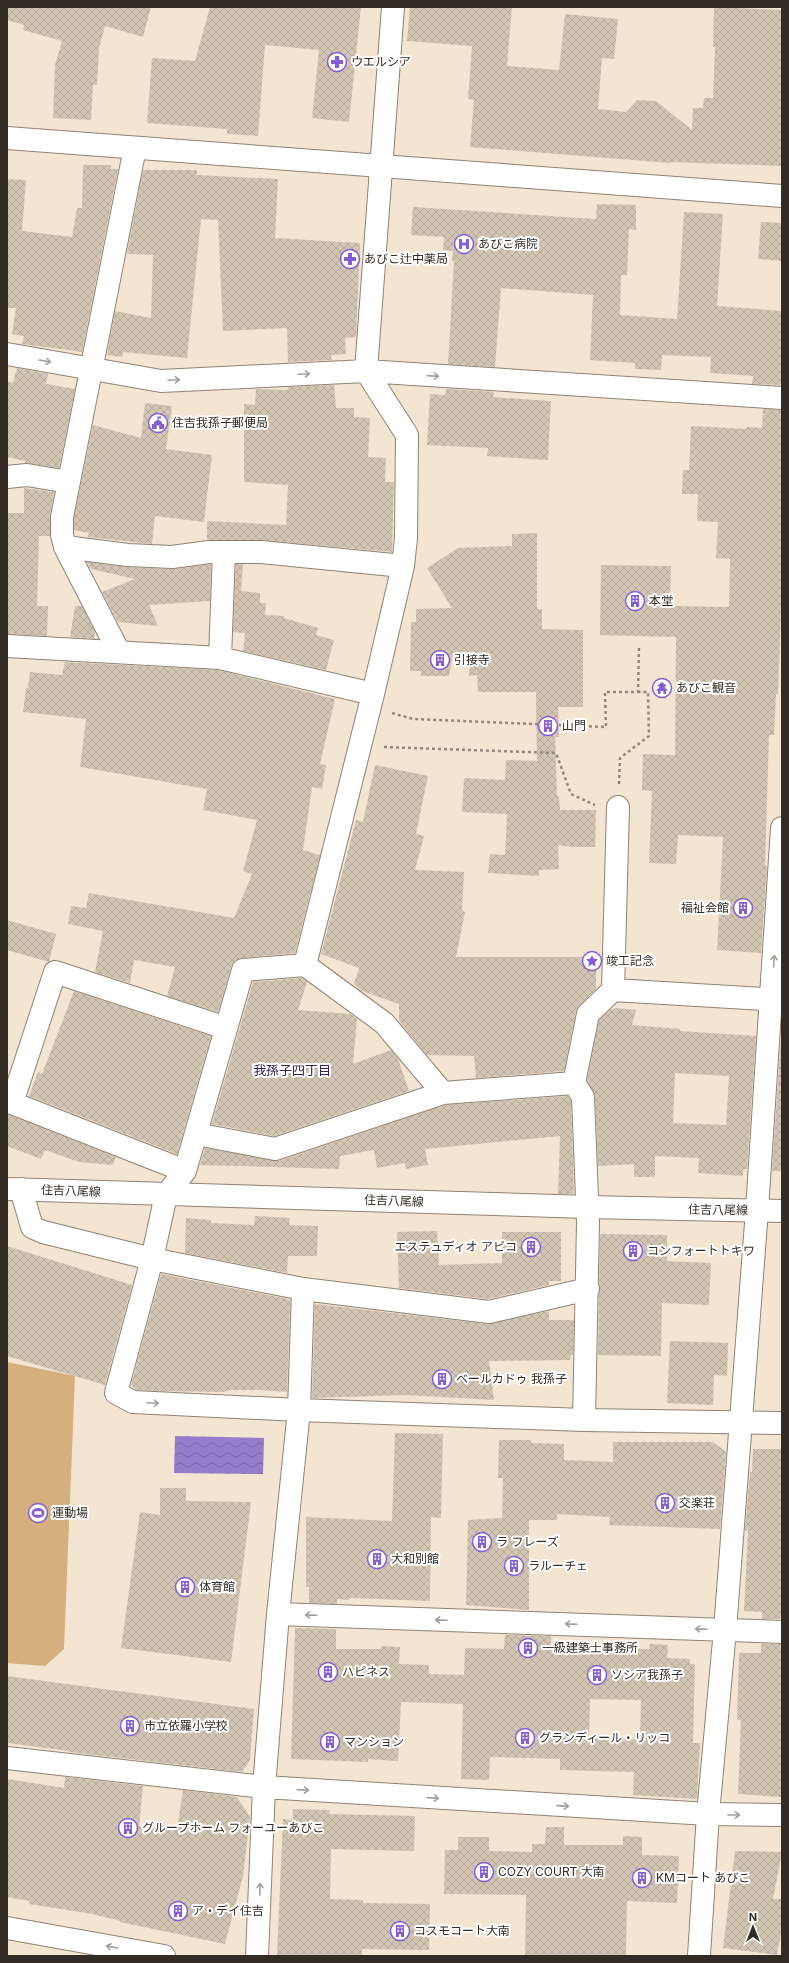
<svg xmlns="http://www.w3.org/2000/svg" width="789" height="1963" font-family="Inter,'Noto Sans JP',sans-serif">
<defs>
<pattern id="water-waves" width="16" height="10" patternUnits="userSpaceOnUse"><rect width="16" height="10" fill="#947dcd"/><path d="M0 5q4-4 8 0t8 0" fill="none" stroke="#7967a6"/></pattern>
<pattern id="building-cross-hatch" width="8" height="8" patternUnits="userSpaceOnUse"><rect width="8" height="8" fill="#d3c5b3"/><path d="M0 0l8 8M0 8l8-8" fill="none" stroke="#b6a99a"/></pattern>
</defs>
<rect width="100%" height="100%" fill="#f4e5d3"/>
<path fill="#d5af7e" d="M7 1362 75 1376 64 1649 45 1666 7 1663Z"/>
<path fill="url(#water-waves)" d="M175 1436 264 1438 263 1474 174 1473Z"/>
<path fill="url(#building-cross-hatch)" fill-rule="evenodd" d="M7 7H151L143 37 105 26 99 48 97 85H93L91 120 53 118 55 65 62 41 23 30 24 25 7 20Z
M210 7H361L349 122 312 118 319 50 265 45 258 136 227 134V129L147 123 152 58 195 61Z
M410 7H512L507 66 559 70 565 14 618 19 614 59 602 58 598 109 626 112 637 100 656 101 692 130 693 108H703L704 98H713L715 47H713L714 7 782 10V166L670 162V163L470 147 474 100 468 99 472 46 407 41Z
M83 165H111V169H118L82 352 22 344 24 336 12 334 16 308H7V179L26 180 22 231 72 237 77 208H82Z
M143 170H197V175L278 179 275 238 360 243 356 337 345 338 346 354 331 355 332 360 288 362 287 328 223 331 218 220 201 219 187 358 123 352 122 357 107 355 115 311 151 318 153 255 127 254Z
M597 204 636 205V230L629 229 627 275H621L620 315 677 319 684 212 723 214 717 306 782 311V385L752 384 753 376 710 373 711 357 662 355 661 370 635 369V363L590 360 593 295 501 288 495 367 448 364 454 261H452L453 251 443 250 444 237 411 235 413 207 596 219Z
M761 222 782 223V261L758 259Z
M17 368 48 374 46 384 75 389 59 468 25 463V461L7 457V381L13 383Z
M334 385 336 408H354V417L370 418 368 457 386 458 385 482H394L392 552 262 540H207V521L286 525 288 485 244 482V404L255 405 256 389 288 390V387Z
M446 389 494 392 493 397 551 401 548 460 487 456 488 448 427 445 430 394 445 395Z
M145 403 172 406 166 449 212 455 204 522 155 516 152 544 88 537 89 533 74 530V518L93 425 141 438Z
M763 409 782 410V611H781L778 694H776L774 735H769L765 866H767L761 953 717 950 723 837 678 835 676 864 649 863 652 791 642 790 643 754 675 755 676 637 600 635 601 565 671 566 670 606 729 607 730 559 716 558 718 522 697 521 698 494H682L683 470H689L691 426 746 429 747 427 762 428Z
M24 488 54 492 50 515V536H39L37 606H48L47 636 7 634V513H24Z
M537 533V609H542V629L583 630V707H558L559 737H555L557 796H559L560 810H596L595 847H572L558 845 559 869 539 870V876L488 873 490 854 505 855 507 814 462 812 464 778 505 780 506 760 537 761 536 692H478L477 675 469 676 470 655 453 653 449 676H421V671H410L411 622H416V609L452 608 427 568 458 548 512 546V534Z
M87 562 127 567 171 569 211 564 210 601 149 605 158 626 118 622 102 592 135 579 91 569Z
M236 564H243L241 591 260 593V603H266L265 615 284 616V618L318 628 316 635 334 640 326 670 243 651 245 633 233 632Z
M75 606H82L95 632 94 638 98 639 70 637Z
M65 662 218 670 335 699 320 764 326 765 322 789 312 787 303 850 320 855 295 953 242 958 235 960 231 967 218 1012 167 996 175 967 134 960 130 983 95 972 103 931 68 924 71 906 86 908 89 893 234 918 252 874 243 871 257 820 203 810 207 789 80 767 86 719 23 712 26 688H28L30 672 62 675Z
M375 765 428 776 416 834 424 836 415 870 464 872 462 911 465 912 456 957H596V989L579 1005 576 1011 564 1071 476 1078 474 1056 427 1055 399 1021V1004L362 991 354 984 359 968 321 954 356 820 363 822Z
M7 920 56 934 49 962 7 950Z
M301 978 307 982 298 1010 350 1014 357 1019 353 1064 391 1050 398 1059 409 1091 274 1136 212 1124 253 982Z
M74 991 211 1036 177 1154 29 1096 38 1072 42 1074Z
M617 1008 636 1010 632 1025 680 1029V1031L756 1036 747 1169H743V1176L698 1173 699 1158 655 1156V1177H634V1164L598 1166 595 1096 587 1081 599 1020 610 1010ZM675 1073 729 1076 726 1125 673 1123Z
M781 1038H782V1171H772Z
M568 1096 571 1101 574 1194H558L560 1136 425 1149 428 1165 406 1169 405 1163 377 1168 374 1150 340 1156 339 1169 200 1165 205 1148 279 1161 445 1105Z
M7 1114 116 1157 113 1165 79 1162 45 1150 41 1159 7 1146Z
M255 1216 290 1218 289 1225 318 1226 317 1256H288L287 1273 185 1253 186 1218 211 1220V1223L254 1225Z
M437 1231 439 1265 502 1263V1232H561V1281H549V1285L488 1299 399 1288 397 1232Z
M600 1234 667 1235V1261L711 1263 709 1305 662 1303 661 1356 598 1355Z
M7 1246 132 1285 105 1385 7 1356Z
M161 1274 288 1299 290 1301 287 1392 259 1390H231L223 1392 157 1391 136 1390 131 1385Z
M315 1304 487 1324 549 1311V1320H574L573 1355H571L570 1360 489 1361 494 1400 405 1395 312 1398Z
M670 1341 728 1343 727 1376 714 1375 713 1405 667 1403Z
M395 1433 443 1434 441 1518 431 1517 430 1601 349 1598V1600L337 1599V1604L309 1603V1587H306V1517L392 1521Z
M499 1440H531V1443L564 1444V1460L613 1462V1442H713L726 1452 720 1529 609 1525 610 1517 557 1514V1520H529V1610L466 1605 468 1520 502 1518 503 1478H498Z
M753 1449H782V1619H762V1612L744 1611 748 1531 745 1530 750 1471 752 1473Z
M160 1488H186V1501L251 1502 231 1662 121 1648 140 1512 160 1515Z
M295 1628 336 1629V1649H381V1646L400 1647 399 1664 429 1665V1674L464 1675 465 1648 504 1649 505 1635 551 1636V1646L649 1649 650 1644 668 1645 667 1658 690 1659V1664H695L693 1743H700L697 1799 633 1795 634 1772 560 1770V1759L490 1757 489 1780 461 1779 463 1704 401 1702 398 1761 368 1759V1762L291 1759ZM590 1699 641 1700 640 1739 589 1738Z
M761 1644H782V1797L738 1794 741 1720H737L739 1653H761Z
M7 1676 254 1709 250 1760 242 1772 69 1752V1751L7 1743Z
M65 1777 143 1786 139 1826 177 1830 183 1790 237 1797 250 1817 243 1876 225 1944 120 1922 121 1921 92 1914 29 1904 30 1901 7 1897V1779L64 1788Z
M293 1809 330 1810 329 1814 415 1816 414 1851 331 1849 330 1899 363 1900V1903L430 1904 429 1950 362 1949V1956L277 1955 283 1819 293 1820Z
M546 1827H564V1845H623V1836L642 1837V1855L679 1856 677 1903 627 1901 626 1956H525L526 1895 444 1894 445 1850H458V1837H489V1851L532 1852V1844H545Z
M735 1851 782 1852 773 1899H782V1928L777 1955 723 1948Z"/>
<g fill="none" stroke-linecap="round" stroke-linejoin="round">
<g stroke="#8f8271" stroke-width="24">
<path id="minor" d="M393 7 366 371 407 435 406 538 403 566 373 694 305 965 243 970 185 1171 166 1195 152 1259 116 1393 133 1402 299 1410 303 1289 489 1312 588 1289
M7 354 161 381 366 371 782 398
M7 477 27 475 69 482
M65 547 128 555 172 557 209 552H261L403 566
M7 646 220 658 373 694
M119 652 65 547 62 535V517L135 148
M220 658 224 552
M618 807 613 990 782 1000
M305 965 384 1023 443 1093
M574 1083 583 1097 588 1223 584 1420
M7 1101 185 1171
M12 1103 55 972 226 1028
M196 1134 275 1149 443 1093 574 1083 588 1014 613 990
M21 1189 32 1227 43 1232 152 1259 303 1289
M757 1210 782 828
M278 1614 782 1632
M7 1758 264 1787 708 1814 782 1815
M7 1928 164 1956
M257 1956 264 1787 278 1614 299 1410 584 1420 782 1423"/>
</g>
<g stroke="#8f8271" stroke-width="24">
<path id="tertiary" d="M7 138 782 196
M699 1956 708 1814 725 1630 757 1210"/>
</g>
<g stroke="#8f8271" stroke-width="24">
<path id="primary" d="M7 1189 587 1207 782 1211"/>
</g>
<path stroke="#91877b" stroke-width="2.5" stroke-dasharray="3 3" stroke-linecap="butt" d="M392 713 413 719 606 727 605 692H638L639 647
M384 747 556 753 571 794 595 805
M619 784 620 758 649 736 648 692H638"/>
<use href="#minor" stroke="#fff" stroke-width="22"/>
<use href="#tertiary" stroke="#fff" stroke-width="22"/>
<use href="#primary" stroke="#fff" stroke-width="22"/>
</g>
<defs><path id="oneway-shaft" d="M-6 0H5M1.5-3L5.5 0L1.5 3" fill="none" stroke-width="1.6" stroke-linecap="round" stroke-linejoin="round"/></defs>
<g stroke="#a3a09d">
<use href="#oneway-shaft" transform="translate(45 361) rotate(10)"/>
<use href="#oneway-shaft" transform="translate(304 374) rotate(-3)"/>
<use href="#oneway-shaft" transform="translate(433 376) rotate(4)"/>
<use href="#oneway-shaft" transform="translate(174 380) rotate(-3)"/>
<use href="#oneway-shaft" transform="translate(774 961) rotate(-86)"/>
<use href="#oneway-shaft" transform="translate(153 1403) rotate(3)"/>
<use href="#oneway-shaft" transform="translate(311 1615) rotate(-178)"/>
<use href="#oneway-shaft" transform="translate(441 1620) rotate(-178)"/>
<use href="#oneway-shaft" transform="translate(571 1624) rotate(-178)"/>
<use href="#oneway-shaft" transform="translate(701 1629) rotate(-178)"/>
<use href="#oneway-shaft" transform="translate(303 1790) rotate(4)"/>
<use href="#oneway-shaft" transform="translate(433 1798) rotate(4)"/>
<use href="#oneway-shaft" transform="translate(563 1806) rotate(4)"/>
<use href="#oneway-shaft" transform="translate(734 1815)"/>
<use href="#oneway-shaft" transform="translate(260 1889) rotate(-88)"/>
<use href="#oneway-shaft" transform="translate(112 1947) rotate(-170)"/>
</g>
<defs>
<g id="pharmacy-ring" transform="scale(1)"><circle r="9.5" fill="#fff" stroke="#865dd7" stroke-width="1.5"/><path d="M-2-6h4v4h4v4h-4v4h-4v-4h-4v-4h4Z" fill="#865dd7"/></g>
<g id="hospital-ring" transform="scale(1)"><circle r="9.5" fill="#fff" stroke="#865dd7" stroke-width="1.5"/><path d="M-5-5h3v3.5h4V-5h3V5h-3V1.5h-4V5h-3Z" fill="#865dd7"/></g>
<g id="civic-ring" transform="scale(1)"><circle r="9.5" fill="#fff" stroke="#865dd7" stroke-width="1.5"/><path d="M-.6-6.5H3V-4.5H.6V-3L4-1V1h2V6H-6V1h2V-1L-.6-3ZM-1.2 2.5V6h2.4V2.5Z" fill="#865dd7"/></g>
<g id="building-ring" transform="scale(1)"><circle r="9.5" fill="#fff" stroke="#865dd7" stroke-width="1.5"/><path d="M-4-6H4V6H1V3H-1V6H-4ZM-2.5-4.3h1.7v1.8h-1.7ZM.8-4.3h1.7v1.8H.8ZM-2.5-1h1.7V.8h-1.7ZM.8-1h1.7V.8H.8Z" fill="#865dd7"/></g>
<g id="temple-ring" transform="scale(1)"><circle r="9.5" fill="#fff" stroke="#865dd7" stroke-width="1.5"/><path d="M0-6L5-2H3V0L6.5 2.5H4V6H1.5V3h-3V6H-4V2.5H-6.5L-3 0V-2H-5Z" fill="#865dd7"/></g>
<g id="sight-ring" transform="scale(1)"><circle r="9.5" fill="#fff" stroke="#865dd7" stroke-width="1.5"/><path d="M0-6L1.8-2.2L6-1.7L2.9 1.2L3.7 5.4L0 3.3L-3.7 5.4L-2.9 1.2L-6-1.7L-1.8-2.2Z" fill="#865dd7"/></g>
<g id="stadium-ring" transform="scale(1)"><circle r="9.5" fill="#fff" stroke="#865dd7" stroke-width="1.5"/><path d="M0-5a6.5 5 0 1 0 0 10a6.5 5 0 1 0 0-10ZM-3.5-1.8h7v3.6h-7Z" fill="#865dd7"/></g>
</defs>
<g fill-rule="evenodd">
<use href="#pharmacy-ring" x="337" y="62"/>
<use href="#hospital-ring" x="464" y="244"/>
<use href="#pharmacy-ring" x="350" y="259"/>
<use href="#civic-ring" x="158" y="423"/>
<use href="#building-ring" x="635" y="601"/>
<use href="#building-ring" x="440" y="660"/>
<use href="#temple-ring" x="662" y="688"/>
<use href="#building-ring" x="548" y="726"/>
<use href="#building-ring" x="743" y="908"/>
<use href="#sight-ring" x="592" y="961"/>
<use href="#building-ring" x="531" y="1247"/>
<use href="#building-ring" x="633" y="1251"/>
<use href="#building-ring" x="442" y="1379"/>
<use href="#building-ring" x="665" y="1503"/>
<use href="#stadium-ring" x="38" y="1513"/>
<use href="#building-ring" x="482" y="1542"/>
<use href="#building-ring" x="377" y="1559"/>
<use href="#building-ring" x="514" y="1566"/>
<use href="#building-ring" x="185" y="1587"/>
<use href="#building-ring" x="528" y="1648"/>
<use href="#building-ring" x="328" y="1672"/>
<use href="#building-ring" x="597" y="1675"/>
<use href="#building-ring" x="130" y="1726"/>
<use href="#building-ring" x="525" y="1738"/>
<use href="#building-ring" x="330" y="1742"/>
<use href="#building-ring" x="128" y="1828"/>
<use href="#building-ring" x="484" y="1872"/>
<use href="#building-ring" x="642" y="1878"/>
<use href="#building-ring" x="178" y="1911"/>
<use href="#building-ring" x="400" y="1931"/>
</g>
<g text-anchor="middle" stroke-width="4" stroke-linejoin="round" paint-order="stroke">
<g font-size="12" fill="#322c25" stroke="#fff" text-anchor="start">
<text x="351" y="66">ウエルシア</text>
<text x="478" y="248">あびこ病院</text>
<text x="364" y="263">あびこ辻中薬局</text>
<text x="172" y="427">住吉我孫子郵便局</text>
<text x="649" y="605">本堂</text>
<text x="454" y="664">引接寺</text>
<text x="676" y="692">あびこ観音</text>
<text x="562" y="730">山門</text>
<text x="729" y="912" text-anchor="end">福祉会館</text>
<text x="606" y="965">竣工記念</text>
<text x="517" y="1251" text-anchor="end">エステュディオ アビコ</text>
<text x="647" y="1255">コンフォートトキワ</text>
<text x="456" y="1383">ベールカドゥ 我孫子</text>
<text x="679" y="1507">交楽荘</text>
<text x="52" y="1517">運動場</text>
<text x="496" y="1546">ラ フレーズ</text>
<text x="391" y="1563">大和別館</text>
<text x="528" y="1570">ラルーチェ</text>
<text x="199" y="1591">体育館</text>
<text x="542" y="1652">一級建築士事務所</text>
<text x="342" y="1676">ハピネス</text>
<text x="611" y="1679">ソシア我孫子</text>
<text x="144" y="1730">市立依羅小学校</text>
<text x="539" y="1742">グランディール・リッコ</text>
<text x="344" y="1746">マンション</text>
<text x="142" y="1832">グループホーム フォーユーあびこ</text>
<text x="498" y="1876">COZY COURT 大南</text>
<text x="656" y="1882">KMコート あびこ</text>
<text x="192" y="1915">ア・デイ住吉</text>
<text x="414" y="1935">コスモコート大南</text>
</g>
<g font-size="12" fill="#322c25" stroke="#fff">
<text transform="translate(71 1191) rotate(2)" y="4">住吉八尾線</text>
<text transform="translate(394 1201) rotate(2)" y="4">住吉八尾線</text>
<text transform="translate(718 1210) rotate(1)" y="4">住吉八尾線</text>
</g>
<g font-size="13" fill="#35215b" stroke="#fff">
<text x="292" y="1075">我孫子四丁目</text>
</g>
</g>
<rect width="789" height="1963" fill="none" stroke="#322c25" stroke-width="16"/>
<g transform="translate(753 1927)" stroke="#ffffff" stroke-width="3" paint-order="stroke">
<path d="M0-3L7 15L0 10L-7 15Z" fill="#322c25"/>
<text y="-6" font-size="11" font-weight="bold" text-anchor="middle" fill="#322c25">N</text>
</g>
</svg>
